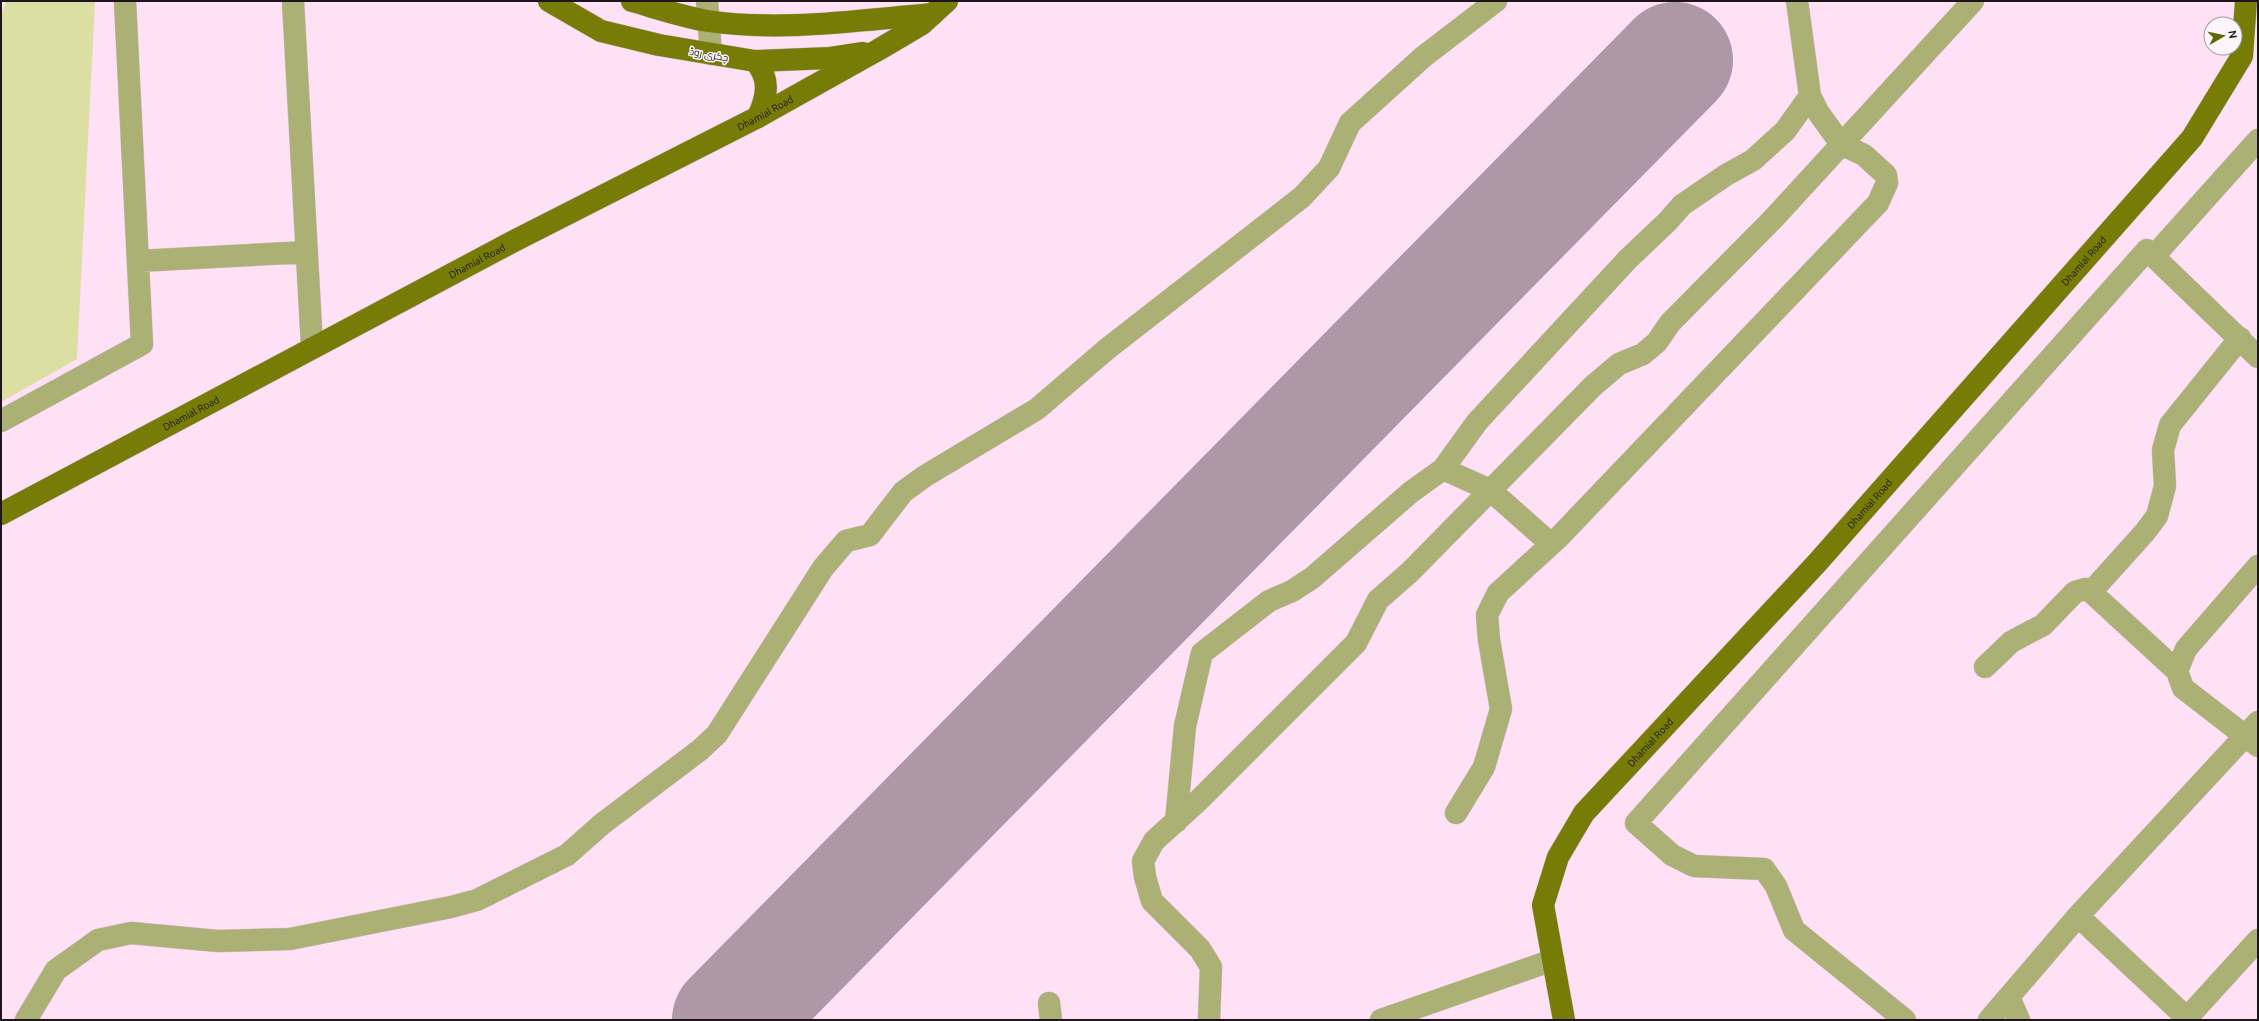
<svg xmlns="http://www.w3.org/2000/svg" width="2259" height="1021" font-family="Ubuntu,Cairo,sans-serif">
<rect width="100%" height="100%" fill="#fee1f5"/>
<path fill="#dbe0a2" d="M6 1H95L77 359 1 402V15Z"/>
<g fill="none" stroke-linecap="round" stroke-linejoin="round">
<path stroke="#ae98a7" stroke-width="116" d="M730 1020 1675 60"/>
<g stroke="#dac0d2" stroke-width="23">
<path id="minor" d="M293 1 312 347
M707 1 711 54
M2154 256 2258 140
M138 261 307 252
M1 421 142 344 125 1
M1443 469 1490 490 1551 544
M2258 566 2186 649 2177 671 2183 688 2258 746
M2091 592 2145 532 2157 516 2165 486 2163 450 2170 425 2240 338
M1985 667 2011 642 2043 625 2075 592 2085 589 2091 592 2177 671
M1456 813 1484 767 1501 709 1489 640 1487 615 1498 593 1559 537 1878 203 1887 183 1886 175 1864 155 1841 144 1818 112 1810 96 1797 1
M1176 822 1185 726 1202 653 1269 601 1292 591 1312 578 1411 492 1443 469 1477 422 1628 259 1668 221 1682 205 1726 175 1753 160 1785 131 1810 96
M2078 916 2189 1020
M2009 997 2019 1020
M1049 1003 1051 1020
M2187 1018 2258 940
M26 1020 56 970 98 940 131 933 218 941 290 939 451 907 477 900 567 855 602 824 700 750 717 734 823 568 846 541 870 535 903 492 925 476 1037 409 1107 349 1302 197 1329 168 1350 123 1423 57 1496 1
M1209 1020 1211 967 1200 949 1152 901 1145 877 1143 861 1154 841 1198 801 1356 643 1378 600 1410 572 1593 386 1619 364 1643 354 1657 342 1670 323 1773 219 1973 1
M1381 1020 1553 960
M1905 1020 1794 930 1776 886 1764 869 1694 866 1672 855 1636 823 2147 250 2258 357
M1989 1020 2078 916 2258 722"/>
</g>
<g stroke="#dac0d2" stroke-width="23">
<g id="major">
<path d="M549 1 601 31 659 45 755 61 830 58 863 53"/>
<path d="M632 1C657 8 683 17 708 21 783 32 859 20 933 14"/>
<path d="M755 61C771 79 767 97 758 117"/>
<path id="s1" d="M1 514 514 241 758 117 878 50 922 24 947 1"/>
<path id="s2" d="M1564 1020 1543 905 1558 857 1584 813 1817 563 2192 138 2242 56 2246 1"/>
</g>
</g>
<use href="#minor" stroke="#abb074" stroke-width="22"/>
<use href="#major" stroke="#777c07" stroke-width="22"/>
</g>
<g text-anchor="middle" stroke-width="3" stroke-linejoin="round" paint-order="stroke">
<g font-size="10" fill="#1e141c" stroke="#fcf6fa">
<text transform="translate(709 54) rotate(10)" y="4">چکری روڈ</text>
<text dy="4" stroke="none"><textPath href="#s1" startOffset="863">Dhamial Road</textPath></text>
<text dy="4" stroke="none"><textPath href="#s2" startOffset="963">Dhamial Road</textPath></text>
<text dy="4" stroke="none"><textPath href="#s1" startOffset="539">Dhamial Road</textPath></text>
<text dy="4" stroke="none"><textPath href="#s1" startOffset="215">Dhamial Road</textPath></text>
<text dy="4" stroke="none"><textPath href="#s2" startOffset="639">Dhamial Road</textPath></text>
<text dy="4" stroke="none"><textPath href="#s2" startOffset="315">Dhamial Road</textPath></text>
</g>
</g>
<rect width="2259" height="1021" fill="none" stroke="#1e141c" stroke-width="4"/>
<g transform="translate(2223 36) rotate(81)"><circle r="19" fill="#fcf6fa" stroke="#a39ca1"/>
<path d="M0-3L7 15L0 10L-7 15Z" fill="#636703"/>
<text y="-6" font-size="11" font-weight="bold" text-anchor="middle" fill="#1e141c">N</text>
</g>
</svg>
